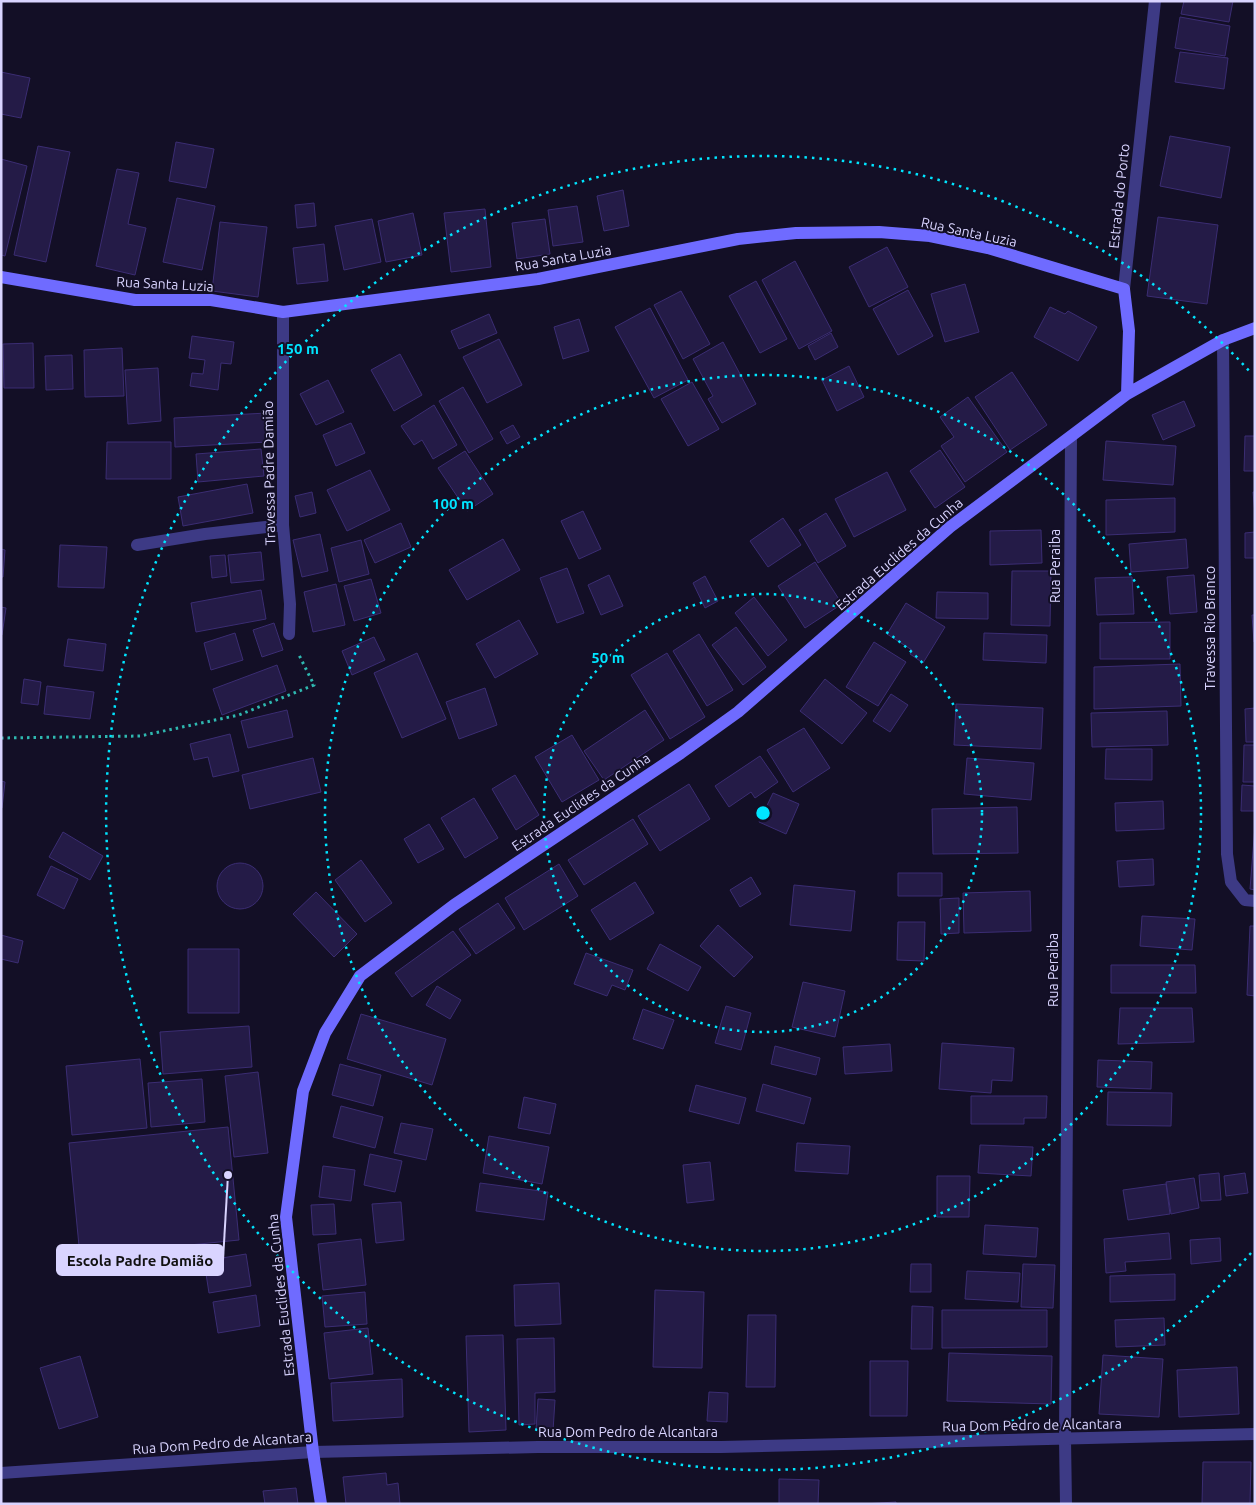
<svg xmlns="http://www.w3.org/2000/svg" width="1256" height="1505" font-family="Ubuntu,sans-serif">
<rect width="100%" height="100%" fill="#130f26"/>
<path fill="#241b47" stroke="#3b2d73" d="M1184 1H1233L1229 22 1181 14Z
M1180 17 1230 26 1225 56 1175 48Z
M1180 52 1228 58 1224 89 1175 82Z
M1 72 30 78 21 118 1 114Z
M1170 136 1230 147 1221 198 1160 186Z
M176 142 214 149 206 188 169 181Z
M38 146 70 152 46 262 14 255Z
M1 159 27 166 5 256 1 255Z
M117 169 139 173 128 224 146 228 135 275 96 266Z
M623 190 629 226 604 231 597 196Z
M177 198 215 206 202 270 163 262Z
M314 203 316 226 297 228 295 205Z
M577 206 583 242 553 246 548 210Z
M485 209 491 267 451 272 444 213Z
M413 213 422 255 386 262 378 221Z
M1158 217 1218 225 1207 304 1147 296Z
M372 219 381 262 344 270 335 226Z
M545 219 550 254 517 259 512 223Z
M220 222 267 227 258 297 212 291Z
M324 244 328 281 297 284 293 248Z
M887 247 908 287 869 307 849 267Z
M795 261 832 331 799 349 762 280Z
M756 281 787 339 760 353 729 296Z
M965 284 979 332 945 342 931 294Z
M908 290 933 336 898 355 873 309Z
M681 291 710 344 683 359 654 305Z
M1050 307 1065 314 1068 311 1097 327 1078 361 1034 337Z
M650 308 688 380 654 398 615 327Z
M489 314 497 333 459 349 451 331Z
M579 319 589 351 563 359 554 327Z
M831 333 838 347 815 360 808 346Z
M192 336 234 342 231 364 221 363 218 390 190 386 192 373 203 374 205 360 189 358Z
M499 339 522 385 487 403 463 357Z
M723 342 756 404 722 423 708 399 713 396 693 359Z
M33 343 34 388H4L3 344Z
M122 348 124 396 85 397 84 350Z
M400 354 422 395 394 411 371 370Z
M72 355 73 389 46 390 45 356Z
M849 366 864 397 837 411 822 380Z
M158 368 161 421 128 424 125 370Z
M1012 372 1047 425 1010 450 975 397Z
M328 380 344 412 316 425 300 394Z
M692 382 719 429 688 446 661 399Z
M463 387 493 439 469 453 439 401Z
M968 397 1007 452 965 482 941 446 954 437 940 417Z
M1184 401 1195 426 1163 440 1152 415Z
M434 405 457 445 433 459 422 440 414 445 401 426Z
M267 413 268 442 175 447 174 418Z
M351 423 365 453 336 466 323 435Z
M513 425 520 437 507 444 500 432Z
M1245 436H1255V471H1244Z
M1106 441 1176 446 1173 485 1103 480Z
M107 442H171V479H106Z
M261 449 264 476 198 482 196 454Z
M940 450 965 487 935 508 910 471Z
M465 451 493 494 467 511 438 468Z
M370 470 390 510 347 531 327 490Z
M887 472 906 510 854 537 835 499Z
M247 484 253 513 183 526 178 497Z
M312 492 316 513 300 517 295 496Z
M1253 492H1255V514Z
M1175 498V532L1106 535V500Z
M583 511 601 549 579 559 561 521Z
M826 513 846 546 818 563 799 530Z
M783 518 801 545 768 567 750 541Z
M401 523 411 547 375 563 364 540Z
M1041 530 1042 563 990 565V531Z
M1255 532V558H1245V533Z
M320 534 328 571 302 577 293 540Z
M503 539 520 570 467 600 449 570Z
M1186 539 1188 568 1131 572 1129 544Z
M361 540 369 574 339 582 331 548Z
M60 545 107 547 104 588 58 587Z
M1 549 5 550 3 577H1Z
M261 552 264 580 231 583 228 555Z
M225 555 227 576 212 578 210 556Z
M815 562 842 604 805 628 778 586Z
M567 568 584 613 557 623 540 578Z
M1012 571H1051L1050 626 1011 625Z
M609 575 623 606 601 615 588 585Z
M1194 575 1197 612 1170 614 1167 577Z
M705 576 718 601 705 608 693 583Z
M1132 577 1134 614 1097 615 1095 578Z
M371 579 381 613 354 621 344 586Z
M336 584 345 625 313 632 304 592Z
M261 590 266 619 196 632 191 603Z
M937 592 988 593V619L936 618Z
M754 597 787 640 768 656 735 613Z
M906 603 945 627 923 663 910 654 912 650 887 634Z
M1 607 6 608 2 635H1Z
M1252 615H1255V642H1254Z
M519 620 538 654 495 678 476 644Z
M1170 622V659H1100V623Z
M274 623 283 650 262 657 253 630Z
M736 627 766 667 743 685 712 645Z
M235 633 243 660 211 670 204 643Z
M984 633 1047 635 1046 663 983 660Z
M699 634 733 690 707 706 673 651Z
M374 637 385 660 352 675 342 651Z
M68 639 106 644 103 671 64 666Z
M874 642 906 662 878 706 846 687Z
M417 653 446 719 402 738 374 673Z
M667 653 705 717 670 739 631 675Z
M1180 664 1181 706 1094 709V667Z
M277 665 286 691 222 715 213 689Z
M24 679 41 682 38 705 21 703Z
M825 679 867 713 842 744 800 711Z
M47 686 94 692 90 719 44 714Z
M485 688 497 725 459 739 446 702Z
M891 694 908 705 890 732 873 721Z
M956 704 1043 708 1041 749 954 745Z
M1255 708V742H1246L1245 709Z
M287 710 293 737 248 748 241 721Z
M645 710 664 740 604 780 584 751Z
M1167 711 1168 745 1092 747 1091 713Z
M804 728 830 768 793 792 767 750Z
M230 734 239 771 213 777 208 757 194 760 190 744Z
M572 735 599 780 562 802 535 757Z
M1244 745H1255V782H1243Z
M1106 749H1152V780L1105 779Z
M760 756 778 782 755 798 751 792 729 807 715 786Z
M313 758 321 792 250 809 242 775Z
M967 758 1034 763 1031 800 964 794Z
M515 775 539 815 516 830 492 789Z
M1 781 5 782 2 808H1Z
M689 784 710 819 660 851 638 816Z
M1242 785 1255 786V811H1241Z
M773 793 799 804 786 834 759 822Z
M474 798 498 838 465 858 441 818Z
M1163 801 1164 829 1116 831 1115 803Z
M1017 807 1018 853 933 854 932 809Z
M633 819 648 844 584 885 568 860Z
M429 824 444 849 418 863 404 839Z
M1255 826V890L1250 889Z
M63 832 103 856 90 880 49 857Z
M1153 859 1154 885 1119 887 1117 861Z
M361 860 392 903 365 922 335 880Z
M217 886a23 23 0 1 1 46 0a23 23 0 1 1-46 0Z
M559 864 578 896 524 930 505 898Z
M51 866 78 879 64 909 37 895Z
M898 873H942V896H898Z
M751 877 761 894 740 907 730 890Z
M635 882 654 913 610 940 591 910Z
M794 885 855 891 851 931 790 925Z
M1030 891 1031 931 964 933 963 893Z
M316 892 357 934 334 957 293 914Z
M959 898V933L941 934 940 899Z
M498 903 515 928 476 954 459 929Z
M1142 916 1195 919 1192 950 1140 946Z
M898 922H925L924 961 897 960Z
M718 925 753 957 734 977 700 946Z
M1250 926H1255V996L1247 995Z
M453 931 471 955 412 997 395 973Z
M1 935 23 941 18 963 1 959Z
M660 944 701 967 688 991 647 969Z
M188 949H239V1013H188Z
M586 953 633 970 625 990 612 985 607 996 574 984Z
M1111 965H1195L1196 993H1111Z
M803 982 845 991 835 1037 792 1027Z
M437 986 461 1000 450 1019 426 1005Z
M726 1006 751 1013 741 1050 715 1043Z
M1120 1008H1192L1194 1042 1118 1044Z
M643 1009 674 1020 663 1049 633 1039Z
M361 1014 446 1039 432 1085 347 1059Z
M249 1026 252 1067 163 1074 160 1032Z
M942 1043 1014 1048 1012 1081 992 1080 991 1093 939 1089Z
M890 1044 892 1071 845 1074 843 1047Z
M775 1046 820 1058 816 1075 771 1064Z
M140 1059 147 1128 72 1135 66 1066Z
M1098 1060 1152 1062 1151 1089 1097 1087Z
M340 1064 381 1075 373 1106 332 1095Z
M258 1072 268 1153 234 1157 225 1076Z
M202 1079 205 1122 151 1127 148 1083Z
M763 1084 811 1098 804 1124 756 1111Z
M696 1085 746 1098 739 1124 689 1111Z
M1108 1092 1172 1093 1171 1126 1107 1125Z
M971 1096H1047L1046 1118H1024V1124H971Z
M524 1097 556 1104 550 1134 518 1128Z
M341 1106 383 1117 375 1148 333 1137Z
M401 1123 433 1129 426 1160 394 1153Z
M228 1127 239 1240 80 1256 69 1143Z
M489 1136 549 1147 542 1184 483 1173Z
M797 1143 850 1146 848 1174 795 1171Z
M980 1145 1033 1147 1031 1176 978 1173Z
M370 1154 402 1161 395 1192 364 1185Z
M710 1162 714 1200 687 1203 683 1165Z
M323 1166 355 1170 351 1201 319 1197Z
M1219 1173 1221 1200 1201 1201 1199 1175Z
M1245 1173 1248 1193 1226 1196 1224 1176Z
M937 1176H970L969 1217H937Z
M1194 1178 1199 1208 1171 1214 1166 1182Z
M480 1183 548 1192 544 1220 476 1211Z
M1166 1184 1170 1214 1128 1220 1123 1190Z
M401 1202 404 1240 376 1243 372 1204Z
M334 1204 336 1234 313 1235 311 1205Z
M985 1225 1038 1228 1036 1257 983 1254Z
M1169 1233 1171 1259 1125 1262 1126 1271 1106 1273 1104 1239Z
M1220 1238 1221 1261 1191 1264 1190 1240Z
M361 1239 366 1285 323 1290 318 1244Z
M246 1254 251 1286 209 1293 204 1261Z
M911 1264H931V1292H910Z
M1023 1264 1055 1265 1053 1308 1021 1307Z
M967 1271 1020 1273 1018 1302 965 1299Z
M1175 1274V1300L1110 1302V1276Z
M559 1283 561 1324 515 1326 514 1285Z
M655 1290 704 1292 702 1368 653 1367Z
M365 1292 367 1324 325 1327 322 1296Z
M256 1295 260 1326 218 1333 213 1302Z
M912 1306 933 1307 932 1349H911Z
M942 1310H1047V1347L942 1348Z
M748 1315H776L775 1387H746Z
M1164 1318 1165 1345 1116 1347 1115 1320Z
M368 1328 373 1374 329 1379 324 1333Z
M503 1335 506 1430 469 1432 466 1336Z
M554 1338 555 1392 535 1393V1424L519 1425 517 1339Z
M949 1353 1052 1356 1051 1404 947 1401Z
M1103 1355 1163 1359 1159 1417 1099 1414Z
M80 1356 98 1417 59 1429 40 1368Z
M870 1361H908L907 1416H870Z
M1237 1367 1239 1414 1179 1417 1177 1370Z
M402 1379 403 1417 333 1421 331 1383Z
M709 1392 728 1393 727 1422 707 1421Z
M538 1399 555 1400 553 1431 536 1430Z
M1203 1462H1251L1250 1504H1202Z
M386 1473 387 1485 398 1483 400 1504H346L343 1477Z
M779 1479 819 1480 818 1504H779Z
M296 1488 298 1504H265L263 1491Z
M896 1502V1504H863Z"/>
<g fill="none" stroke-linecap="round" stroke-linejoin="round">
<path stroke="#2fb8b0" stroke-width="3" stroke-dasharray="2.5 4" stroke-linecap="butt" d="M1 738 140 736 239 715 314 685 298 653"/>
<path stroke="#3d3a85" stroke-width="12" d="M1124 289 1155 1
M283 312V525L290 604 289 634
M1223 340 1227 854 1231 882 1245 900 1255 901
M137 545 205 534 283 525
M1 1473 313 1452 538 1447H721L1255 1434
M1066 1504 1065 1439 1071 437"/>
<path stroke="#6f6bff" stroke-width="12" d="M1 277 135 300H211L283 312 538 279 738 239 796 233 879 232 930 236 988 248 1124 289 1129 331 1127 394
M321 1504 313 1452 286 1217 303 1091 325 1033 360 976 454 905 681 753 738 712 950 527 1127 394 1223 340 1255 328"/>
</g>
<g fill="none" stroke="#00e5ff" stroke-width="2.5" stroke-dasharray="2.5 5">
<circle cx="763" cy="813" r="219"/>
<circle cx="763" cy="813" r="438"/>
<path d="M1251 1253A657 657 0 1 1 1251 373"/>
</g>
<g text-anchor="middle" stroke-width="4" stroke-linejoin="round" paint-order="stroke">
<g font-size="14" fill="#d9d4ff" stroke="#130f26">
<text transform="translate(1119 196) rotate(-84)" y="5">Estrada do Porto</text>
<text transform="translate(969 232) rotate(12)" y="5">Rua Santa Luzia</text>
<text transform="translate(563 258) rotate(-10)" y="5">Rua Santa Luzia</text>
<text transform="translate(165 284) rotate(3)" y="5">Rua Santa Luzia</text>
<text transform="translate(269 473) rotate(-91)" y="5">Travessa Padre Damião</text>
<text transform="translate(899 554) rotate(-41)" y="5">Estrada Euclides da Cunha</text>
<text transform="translate(1055 566) rotate(-90)" y="5">Rua Peraiba</text>
<text transform="translate(1210 628) rotate(-90)" y="5">Travessa Rio Branco</text>
<text transform="translate(581 802) rotate(-34)" y="5">Estrada Euclides da Cunha</text>
<text transform="translate(1053 970) rotate(-90)" y="5">Rua Peraiba</text>
<text transform="translate(281 1295) rotate(-96)" y="5">Estrada Euclides da Cunha</text>
<text transform="translate(1032 1425) rotate(-1)" y="5">Rua Dom Pedro de Alcantara</text>
<text x="628" y="1437">Rua Dom Pedro de Alcantara</text>
<text transform="translate(222 1443) rotate(-4)" y="5">Rua Dom Pedro de Alcantara</text>
</g>
</g>
<circle cx="763" cy="813" r="8" fill="#00e5ff" stroke="#130f26" stroke-width="2.5"/>
<g font-size="15" text-anchor="middle" font-weight="bold" fill="#00e5ff" stroke="#130f26" stroke-width="4" stroke-linejoin="round" paint-order="stroke">
<text x="298" y="354">150 m</text>
<text x="453" y="509">100 m</text>
<text x="608" y="663">50 m</text>
</g>
<path fill="none" stroke="#d9d4ff" stroke-width="2" d="M228 1175L223 1260"/>
<circle fill="#d9d4ff" stroke="#130f26" stroke-width="2" cx="228" cy="1175" r="5"/>
<rect fill="#d9d4ff" stroke="#d9d4ff" stroke-width="2" x="57" y="1245" width="166" height="30" rx="5"/>
<g font-size="15" text-anchor="middle" font-weight="bold" fill="#111">
<text x="140" y="1266">Escola Padre Damião</text>
</g>
<rect width="1256" height="1505" fill="none" stroke="#d9d4ff" stroke-width="5"/>
</svg>
